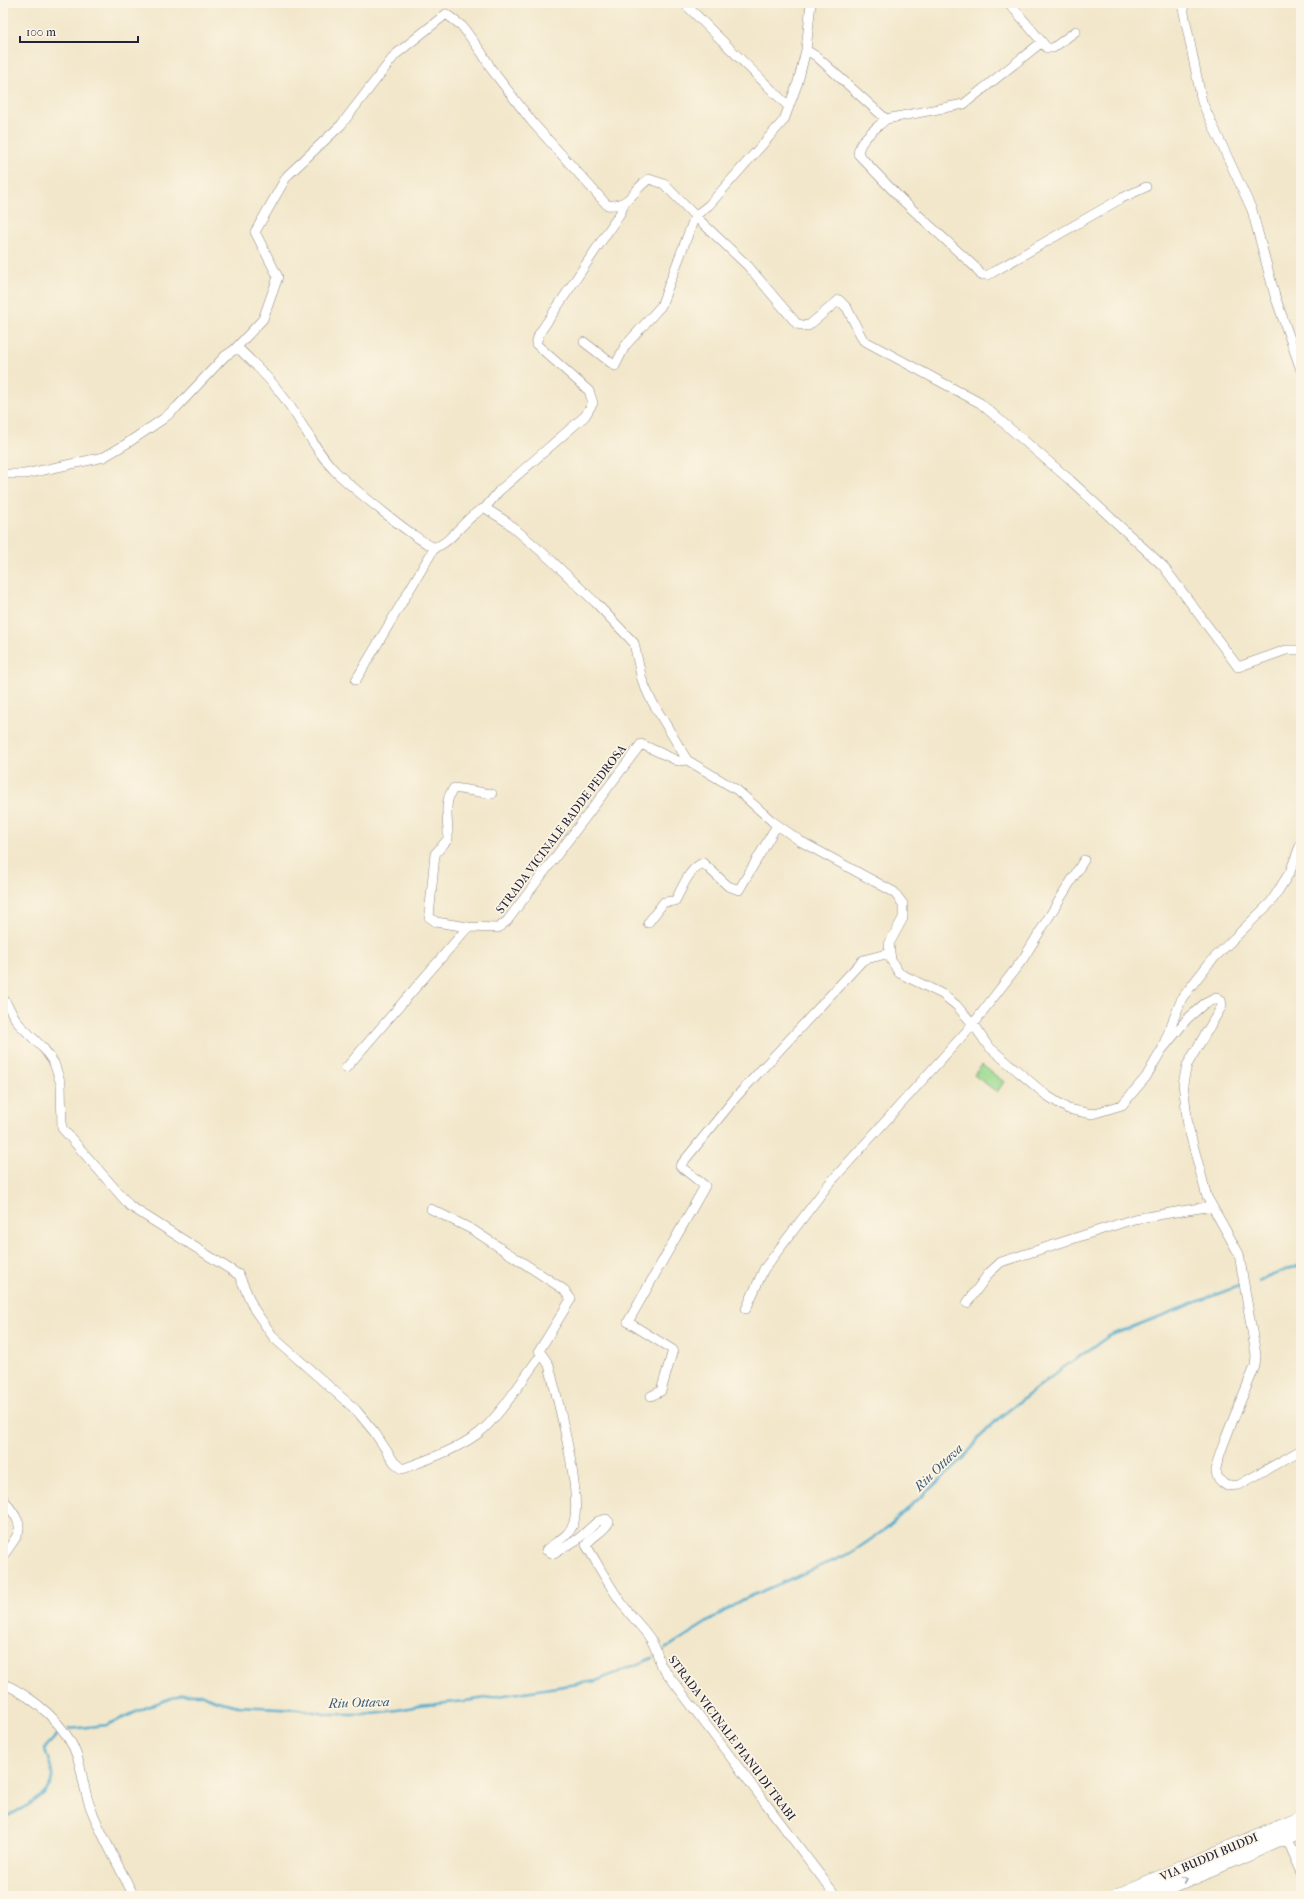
<svg xmlns="http://www.w3.org/2000/svg" width="1304" height="1899" font-family="'IM FELL French Canon',serif">
<rect width="100%" height="100%" fill="#fcf5e5"/>
<filter id="ink" filterUnits="userSpaceOnUse"><feTurbulence type="fractalNoise" baseFrequency=".025" numOctaves="2"/><feDisplacementMap in="SourceGraphic" scale="8" xChannelSelector="R" yChannelSelector="G"/><feConvolveMatrix kernelMatrix="1 2 1 2 8 2 1 2 1" color-interpolation-filters="sRGB"/></filter>
<filter id="wash" filterUnits="userSpaceOnUse"><feTurbulence type="fractalNoise" baseFrequency=".012" numOctaves="4" result="noise"/><feDisplacementMap in="SourceGraphic" scale="16" xChannelSelector="R" yChannelSelector="G"/><feGaussianBlur stdDeviation="0.9" result="paint"/><feColorMatrix in="noise" values="0 0 0 0 0 0 0 0 0 0 0 0 0 0 0 0 0 1.4 0 .05"/><feComposite in="paint" operator="in"/></filter>
<g filter="url(#wash)">
<rect width="100%" height="100%" fill="#f2e7cb"/>
<path fill="#9adb91" stroke="#5e7e66" d="M982 1065 1004 1082 997 1092 974 1075Z"/>
<g fill="none" stroke-linecap="round" stroke-linejoin="round">
<path stroke="#4fabcd" stroke-width="2.5" d="M1258 1281 1301 1264
M665 1649 742 1600 851 1553 883 1531 964 1458 979 1438 999 1418 1060 1370 1109 1336 1241 1285
M69 1729 107 1725 152 1705 183 1694H201L214 1700 238 1706 299 1709 325 1714H363L397 1710 419 1706 473 1700 596 1681 652 1658
M3 1818C18 1811 50 1797 52 1778 53 1767 47 1759 45 1748L60 1732"/>
</g>
</g>
<g filter="url(#ink)">
<g fill="none" stroke-linecap="round" stroke-linejoin="round">
<g stroke="#8a8483" stroke-width="10">
<path id="street" d="M684 3 789 107
M1009 3 1047 48H1053L1076 31
M1182 3 1202 102 1252 210 1275 296 1301 370
M806 50 816 56 886 119 964 104 1042 42
M886 119C876 129 859 139 858 154L901 199 976 268 981 275H988L1122 198 1146 187
M584 342 615 366 625 346 661 306 695 216 748 266 797 324 808 326 839 300 847 308 863 340 980 403 1070 480 1163 566 1238 667 1286 650H1301
M234 350 263 319 278 277 255 232 287 176 341 125 395 55 446 14 462 26 482 53 492 70 533 123 607 205C631 207 631 191 649 179L664 184 695 216 709 205 784 120 798 82 806 50 811 3
M3 474H25L104 457 126 444 163 419 177 407 225 356 234 350H240C255 364 269 378 282 395 301 419 314 450 336 472 347 483 425 548 435 547 451 544 467 514 485 508L507 522 550 559 596 603 634 643 642 680 650 698 687 760 737 790 772 821 800 841 894 892 903 904V918L889 944 891 960 899 973 942 994 956 1005 973 1024 988 1046 1046 1095 1068 1109 1092 1114 1122 1105 1146 1077 1161 1051 1187 1019 1204 1004 1216 998 1221 1000 1222 1006 1187 1065 1183 1083 1188 1126 1207 1197 1239 1254 1256 1355 1255 1366C1249 1383 1214 1460 1216 1472 1217 1479 1222 1483 1227 1486L1239 1485 1301 1450
M485 508 499 491 585 416 593 403 589 391 536 344 539 334 621 212 624 204
M356 680 435 547
M648 923 664 902 675 901C682 889 689 868 703 863L728 886 739 890 777 825
M468 927 436 922 429 917 435 854 448 839C449 822 442 802 454 788L492 794
M3 998 18 1023 44 1049 54 1063 61 1084 62 1128 130 1206 239 1275 254 1309 274 1338 356 1410 375 1433 394 1462 402 1469C429 1459 456 1450 479 1433 499 1417 522 1380 538 1359L543 1356 549 1365C557 1398 584 1497 573 1525 568 1537 555 1542 546 1550L554 1554 578 1539 598 1521 606 1519 609 1522C604 1532 593 1535 586 1545 599 1566 611 1590 627 1610 643 1631 654 1636 660 1664L836 1896
M1163 1046 1182 998 1210 962 1271 902 1290 872 1301 843
M346 1068 468 927 498 928 507 921 641 744 678 761 687 760
M431 1209 473 1230 563 1289 571 1299 539 1351 543 1356
M967 1303 989 1273 1001 1262 1134 1219 1212 1206
M746 1309 764 1269 828 1185 973 1024 1023 959 1084 860
M651 1396 661 1391 673 1350 628 1322 705 1186 680 1166 736 1097 863 960 890 953
M3 1498C24 1528 25 1526 3 1556
M3 1683C34 1698 67 1724 78 1759 83 1775 84 1792 91 1809 103 1838 119 1867 134 1896
M1285 1837 1301 1873"/>
</g>
<g stroke="#8a8483" stroke-width="16">
<path id="primary" d="M1118 1896 1301 1818
M1150 1896 1301 1830"/>
</g>
<use href="#street" stroke="#fff" stroke-width="9"/>
<use href="#primary" stroke="#fff" stroke-width="15"/>
</g>
<defs><path id="oneway-chevron" d="M-2-3.5L2.5 0L-2 3.5" fill="none" stroke-width="1.6" stroke-linecap="round" stroke-linejoin="round"/></defs>
<use stroke="#9c9ca7" href="#oneway-chevron" transform="translate(1185 1880) rotate(-24)"/>
</g>
<g text-anchor="middle" stroke-width="3.5" stroke-linejoin="round" paint-order="stroke">
<g font-size="12" fill="#22223b" stroke="#fcf5e5">
<text transform="translate(561 829) rotate(-53)" y="4">STRADA VICINALE BADDE PEDROSA</text>
<text transform="translate(732 1738) rotate(53)" y="4">STRADA VICINALE PIANU DI TRABI</text>
<text transform="translate(1209 1857) rotate(-23)" y="4">VIA BUDDI BUDDI</text>
</g>
<g font-size="13" font-style="italic" fill="#345975" stroke="#fcf5e5">
<text transform="translate(938 1467) rotate(-44)" y="5">Riu Ottava</text>
<text transform="translate(359 1702) rotate(-2)" y="5">Riu Ottava</text>
</g>
</g>
<rect width="1304" height="1899" fill="none" stroke="#fcf5e5" stroke-width="16"/>
<path d="M20 36v6h118v-6" fill="none" stroke="#22223b" stroke-width="2"/>
<text x="26" y="36" font-size="12" fill="#22223b" stroke="#fcf5e5" stroke-width="3" paint-order="stroke">100 m</text>
</svg>
